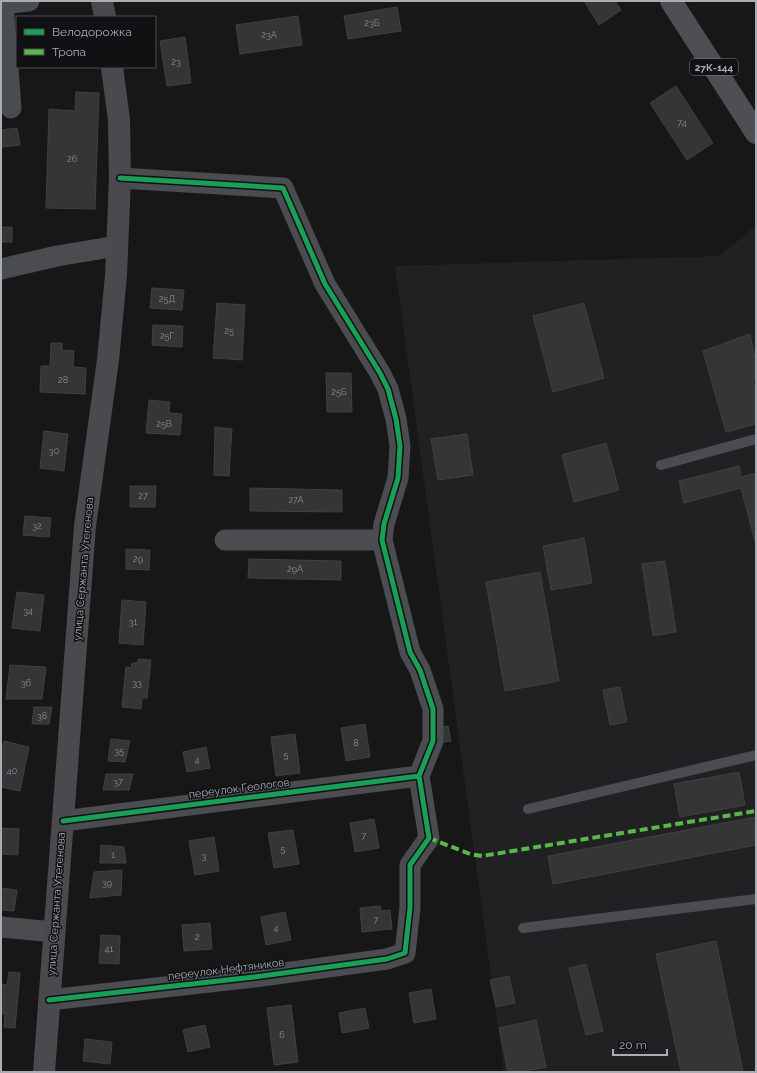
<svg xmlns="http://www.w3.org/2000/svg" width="757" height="1073" font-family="Raleway,sans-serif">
<rect width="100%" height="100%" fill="#171717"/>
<path fill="#212123" d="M756 226V1072H504L395 266 719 256Z"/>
<path fill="#353536" stroke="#3f4043" d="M584 1H615L621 10 599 25Z
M397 7 401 31 348 39 344 16Z
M298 16 302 45 240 54 236 25Z
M185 37 191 83 167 86 160 41Z
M676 86 713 143 687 160 650 103Z
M76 92 99 93 95 209 46 208 49 109 75 111Z
M17 128 20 145 1 147V130Z
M1 227H12V242H1Z
M152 288 184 290 182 310 150 308Z
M217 303 245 305 242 360 213 358Z
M584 303 604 378 553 392 533 316Z
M153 325 183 326 182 347 152 345Z
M750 334 756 364V378L753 381 756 395V424L726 432 703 351Z
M51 343H62V350L74 351 73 367 86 368 85 394 40 392 41 366H50Z
M326 373H351L352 412H327Z
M149 400 170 402 169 413 182 414 180 435 146 433Z
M215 427 232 429 229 476 214 475Z
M44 431 68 434 64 471 40 468Z
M467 434 473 475 438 480 431 439Z
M606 443 619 490 574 502 562 455Z
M739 466 741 477 756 473V545L741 488 684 503 679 481Z
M130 486H156L155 507H130Z
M250 488 342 490V512L250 511Z
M25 516 51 518 49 537 23 535Z
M584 538 592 583 551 590 543 546Z
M126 549 150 550 149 570 126 569Z
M249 559 341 561V580L248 578Z
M665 561 676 632 653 636 642 564Z
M540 572 559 681 505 691 486 582Z
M17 592 44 595 40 631 12 628Z
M122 600 146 602 143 645 119 643Z
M138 659 151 660 147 698H142L141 709 122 707 126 667 131 668 132 663H138Z
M10 665 46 667 42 699H6Z
M620 687 627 722 610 725 603 690Z
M34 707H52L49 724H32Z
M365 724 370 757 346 761 341 728Z
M448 726 451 741 438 743 435 728Z
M295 734 300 773 276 776 271 737Z
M111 739 130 741 125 762 108 761Z
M4 741 29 747 20 791 1 787V755Z
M206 747 210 768 187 772 183 752Z
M739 772 745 805 680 817 674 784Z
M106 774H133L129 790H103Z
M756 817V845L553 884 548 856Z
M374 819 379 848 355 852 350 823Z
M1 828 19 829 18 855 1 854Z
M293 830 299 864 274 868 268 833Z
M214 837 219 871 195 875 189 841Z
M101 845 124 847 126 863H100Z
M122 870 121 895 90 898 94 872Z
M1 888 17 890 14 911 1 910Z
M380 906 381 911 390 910 392 929 362 932 360 908Z
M285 912 291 940 266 945 261 917Z
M210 923 212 949 184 951 182 925Z
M101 935 120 936 119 964 99 963Z
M716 941 743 1072H681L656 954Z
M586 964 603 1031 586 1035 569 968Z
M9 972 20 973 15 1028 4 1027 5 1014H1V984L7 985Z
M509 976 515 1003 496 1007 490 980Z
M431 989 436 1019 414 1023 409 993Z
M291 1005 298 1062 274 1065 267 1008Z
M365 1008 369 1028 342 1033 339 1013Z
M536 1020 546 1067 521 1072H508L499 1028Z
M205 1025 210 1047 188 1052 183 1030Z
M85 1039 112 1042 110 1064 83 1061Z"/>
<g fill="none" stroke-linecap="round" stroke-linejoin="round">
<path stroke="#4b4c50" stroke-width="10" d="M661 465 756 439
M528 809 756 755
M523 928 756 899"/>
<path stroke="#4b4c50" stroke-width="21" d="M1 4 29 1
M3 4 11 108
M1 269 57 256 117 246
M225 540H382
M63 821 419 776
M1 927 54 932
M49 1000 254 977 387 959 405 953 410 908V865L429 838 419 776 433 741V709L420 670 410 652 382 540 384 524 398 478 400 446 396 419 388 389 380 373 325 284 283 188 120 178"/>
<path stroke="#4a4a4e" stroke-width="22" d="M102 1 105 17
M44 1072 85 526 108 360 116 275 120 178 119 120 112 67"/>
<path stroke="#4d4f52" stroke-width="22" d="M671 1 756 133"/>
<path stroke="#58b947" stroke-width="4" stroke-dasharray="8 4" stroke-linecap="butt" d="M429 838 470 854 482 856 756 811"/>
<g stroke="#111113" stroke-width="8">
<path id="cycleway" d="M63 821 419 776
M49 1000 254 977 387 959 405 953 410 908V865L429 838 419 776 433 741V709L420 670 410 652 382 540 384 524 398 478 400 446 396 419 388 389 380 373 325 284 283 188 120 178"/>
</g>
<use href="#cycleway" stroke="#1a9f57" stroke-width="5"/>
</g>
<g text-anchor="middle" stroke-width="3" stroke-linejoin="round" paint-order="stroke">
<g font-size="9" fill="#8b8f98">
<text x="372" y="26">23Б</text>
<text x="269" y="38">23А</text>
<text x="176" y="65">23</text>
<text x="682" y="126">74</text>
<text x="72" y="162">26</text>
<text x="167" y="302">25Д</text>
<text x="229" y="334">25</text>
<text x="167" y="339">25Г</text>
<text x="63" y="383">28</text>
<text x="339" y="395">25Б</text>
<text x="164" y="427">25В</text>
<text x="54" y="454">30</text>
<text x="143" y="499">27</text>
<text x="296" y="503">27А</text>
<text x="37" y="529">32</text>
<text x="138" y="562">29</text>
<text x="295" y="572">29А</text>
<text x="28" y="614">34</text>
<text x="133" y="625">31</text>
<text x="26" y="686">36</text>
<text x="137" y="686">33</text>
<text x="42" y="719">38</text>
<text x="356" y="746">8</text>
<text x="119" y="754">35</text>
<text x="286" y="758">5</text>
<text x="197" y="763">4</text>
<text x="12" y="774">40</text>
<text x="118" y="785">37</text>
<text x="364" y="839">7</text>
<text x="283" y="852">5</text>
<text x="113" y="858">1</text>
<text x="204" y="859">3</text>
<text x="107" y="886">39</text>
<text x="376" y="923">7</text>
<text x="276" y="931">4</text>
<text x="197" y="940">2</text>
<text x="109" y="952">41</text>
<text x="282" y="1038">6</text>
</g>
<rect fill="#111113" stroke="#7b7e86" stroke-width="1" x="690" y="59" width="48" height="16" rx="3"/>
<g font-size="10" font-weight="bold" fill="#a8adb8">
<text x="714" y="71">27К-144</text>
</g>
<g font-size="11" fill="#a8adb8" stroke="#111113">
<text transform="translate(83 569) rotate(-85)" y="4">улица Сержанта Утегенова</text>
<text transform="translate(239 788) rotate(-7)" y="4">переулок Геологов</text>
<text transform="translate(56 904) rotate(-86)" y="4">улица Сержанта Утегенова</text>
<text transform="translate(226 969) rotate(-7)" y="4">переулок Нефтяников</text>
</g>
</g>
<rect width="757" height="1073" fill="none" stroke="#a8adb8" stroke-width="4"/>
<rect x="16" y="16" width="140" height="52" fill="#111113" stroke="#4d4f55"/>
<rect x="24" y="29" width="20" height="6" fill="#1a9f57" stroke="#4d4f55"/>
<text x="52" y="36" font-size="12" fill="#a8adb8">Велодорожка</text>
<rect x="24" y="49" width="20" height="6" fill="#58b947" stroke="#4d4f55"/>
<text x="52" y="56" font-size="12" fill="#a8adb8">Тропа</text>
<path d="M613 1049v6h54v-6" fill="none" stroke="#a8adb8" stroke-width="2"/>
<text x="619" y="1049" font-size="12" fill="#a8adb8" stroke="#111113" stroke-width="3" paint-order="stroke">20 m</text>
</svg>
